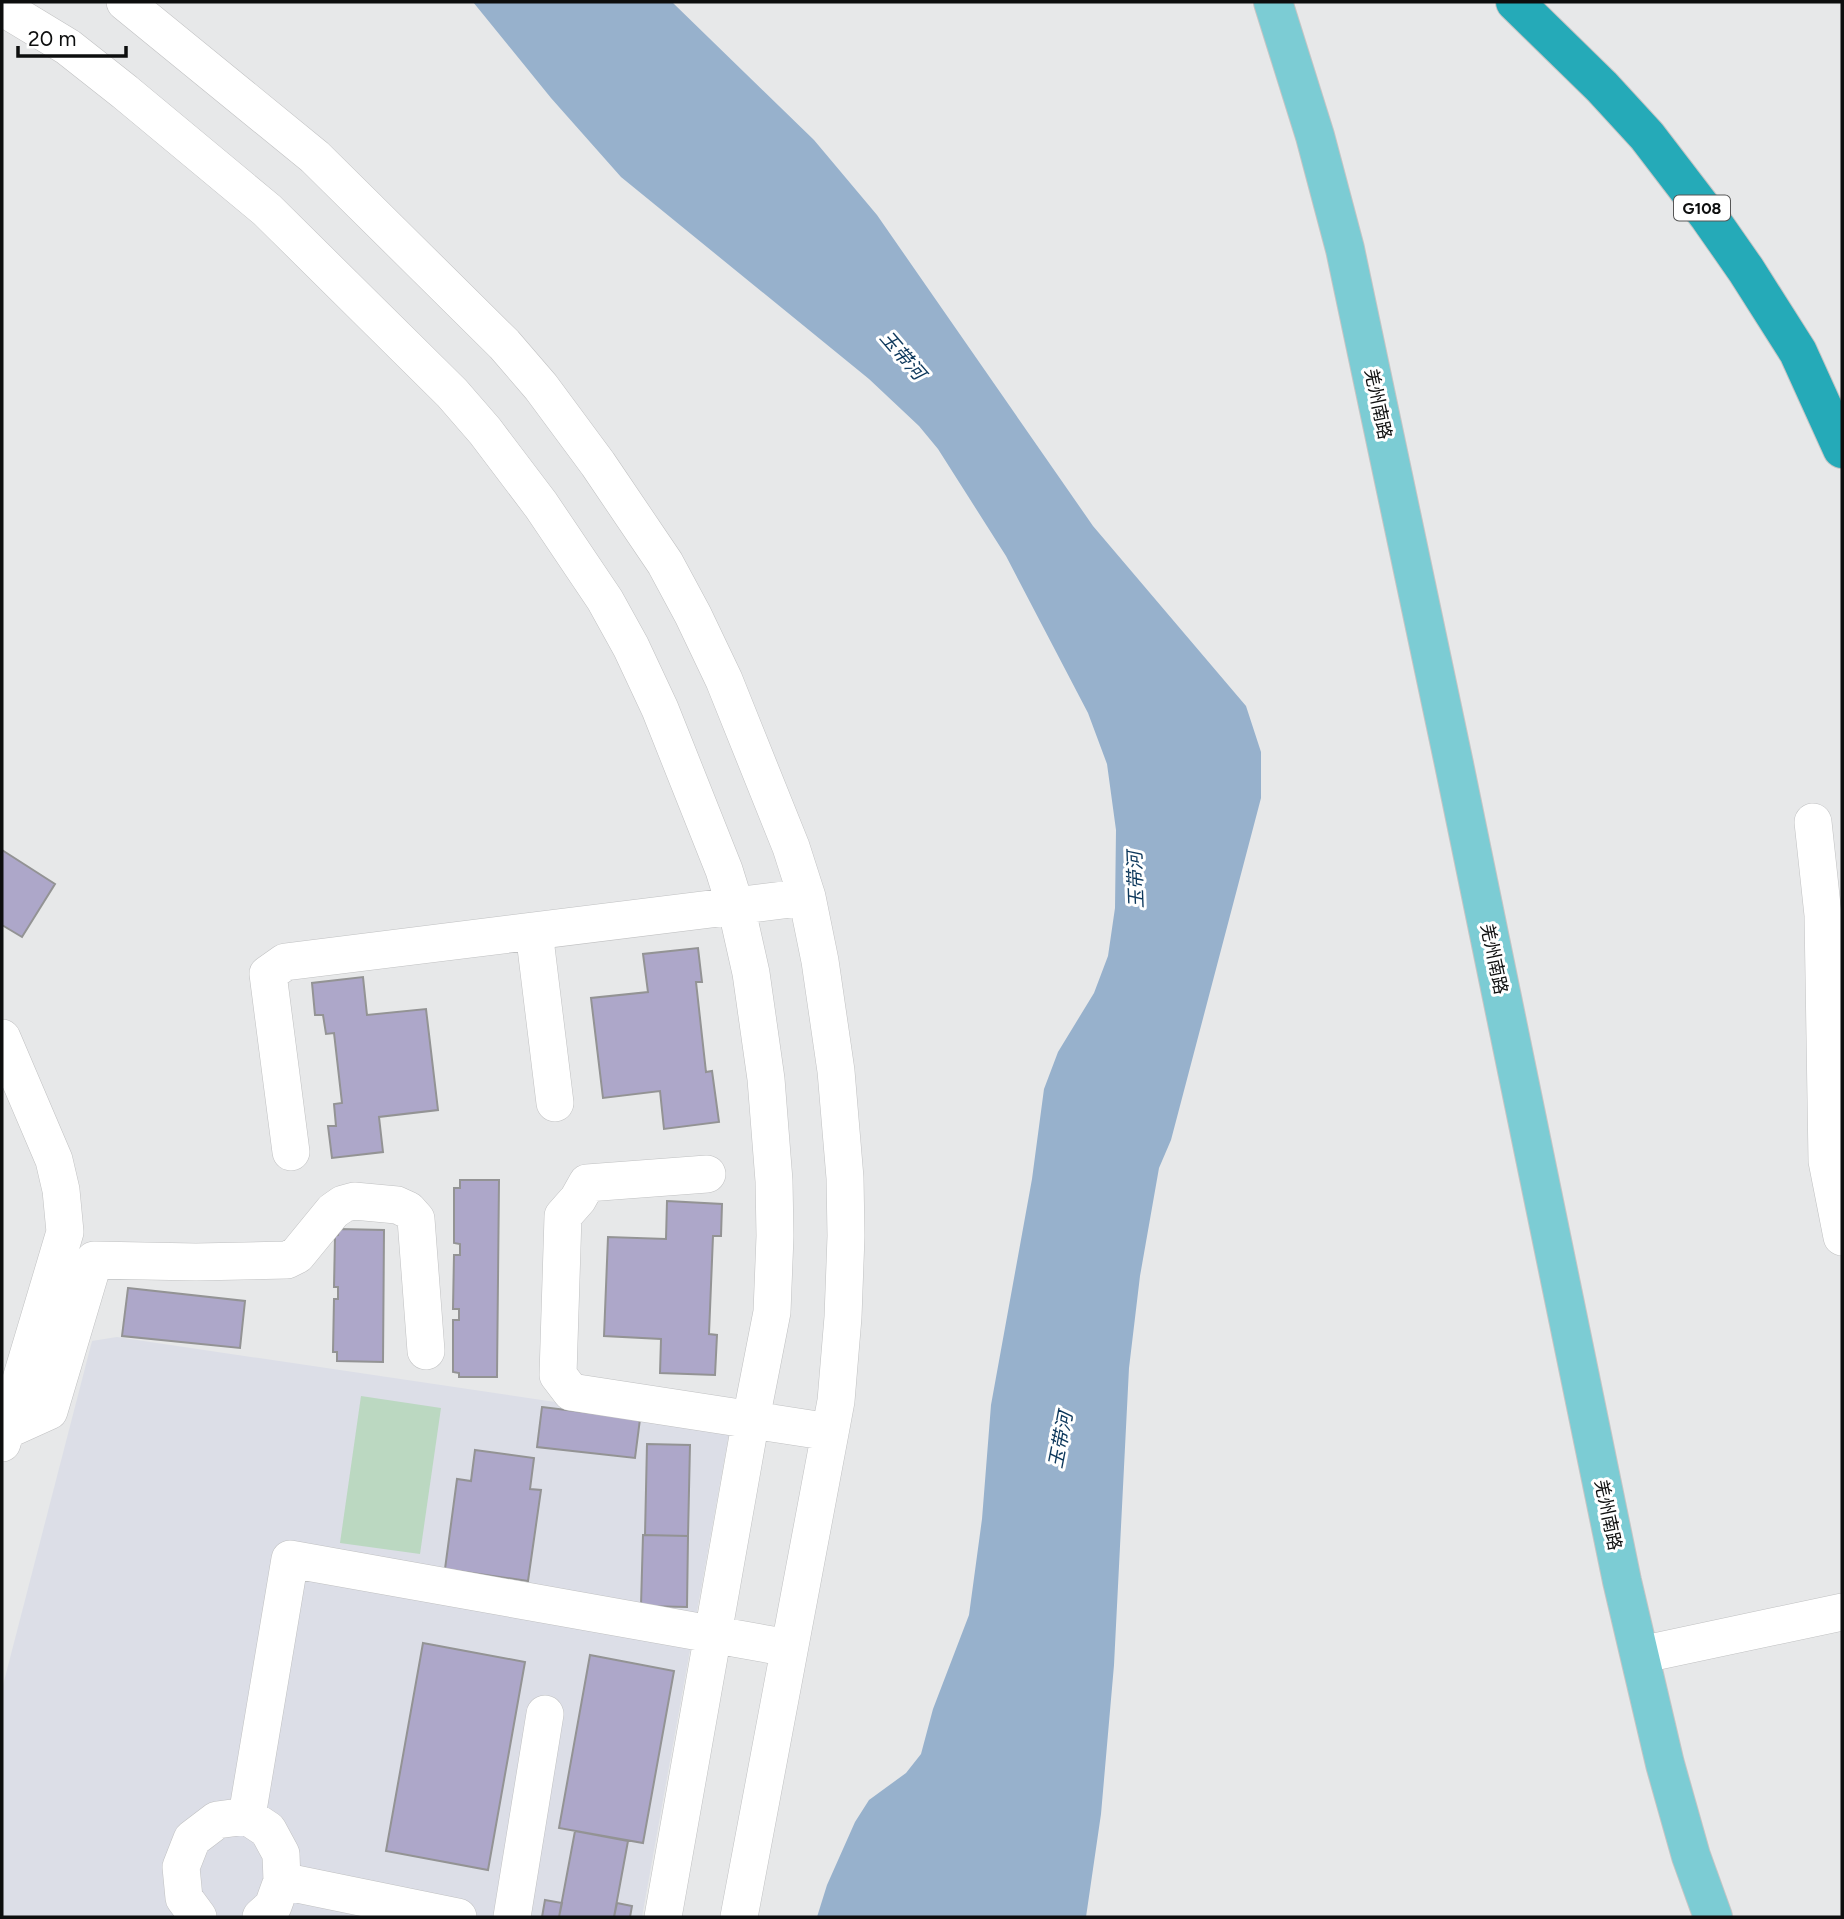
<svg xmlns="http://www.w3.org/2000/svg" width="1844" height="1919" font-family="Figtree,'Noto Sans SC',sans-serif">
<rect width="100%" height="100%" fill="#e7e8e9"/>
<path fill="#dcdee7" d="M117 1337 730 1428 642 1917H2V1689L92 1341Z"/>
<path fill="#bbd8c1" d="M361 1396 441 1408 420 1554 340 1543Z"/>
<path fill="#97b1cc" d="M473 2H672L814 140 877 215 1093 526 1246 706 1261 752V798L1171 1140 1159 1168 1140 1276 1129 1368 1114 1665 1101 1814 1086 1917H817L827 1885 855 1822 869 1800 906 1773 921 1754 933 1709 969 1615 982 1519 991 1405 1032 1179 1044 1089 1058 1052 1094 993 1108 956 1115 908 1116 830 1107 764 1088 713 1006 556 938 449 919 426 869 379 621 177 551 98Z"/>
<path fill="#ada7c9" stroke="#939394" stroke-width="2" d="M2 850 55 884 22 937 2 925Z
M698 948 702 982H696L706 1072 712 1071 719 1122 664 1129 660 1091 603 1098 591 998 648 992 643 954Z
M363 977 367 1015 426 1009 438 1110 379 1117 383 1152 332 1158 328 1126H336L334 1104 342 1103 334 1033 326 1034 323 1015H315L312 983Z
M460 1180H499L497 1377H459V1373L453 1372V1320H459V1309H453L454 1255H460V1244L454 1243V1188H460Z
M667 1201 722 1204 721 1236H713L709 1334 717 1335 715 1375 660 1373 661 1339 604 1336 608 1237 666 1239Z
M339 1229 384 1230 383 1362 337 1361V1352H333L334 1299H338V1287H334L335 1236 338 1235Z
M128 1288 245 1301 240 1348 122 1336Z
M542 1407 640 1419 635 1458 537 1447Z
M647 1444 690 1445 688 1536 645 1535Z
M475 1450 534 1458 530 1489 541 1490 528 1581 445 1569 457 1479 471 1481Z
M643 1535 688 1536 687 1607 641 1606Z
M423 1643 525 1662 488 1870 386 1851Z
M590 1655 674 1671 643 1843 559 1828Z
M575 1831 628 1841 614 1917H559Z
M545 1900 562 1903 559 1917H542Z
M617 1903 632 1906 630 1917H614Z"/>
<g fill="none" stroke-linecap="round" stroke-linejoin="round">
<g stroke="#c0c1c2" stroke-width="38">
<path id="minor" d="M125 2 315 157 504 344 541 387 598 464 665 563 693 615 724 680 791 847 807 897 820 961 836 1071 845 1178 846 1236 843 1317 836 1401 739 1917
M2 7 68 47 125 92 267 210 452 393 485 431 541 505 605 600 631 647 660 709 724 870 738 915 751 973 766 1079 774 1181 775 1236 772 1312 751 1419 663 1917
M1813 822 1823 915 1827 1161 1842 1237
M534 931 555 1103
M2 1038 54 1160 61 1190 65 1232 2 1443
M291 1152 268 974 285 962 807 897
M707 1174 587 1183 578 1199 563 1216 558 1375 571 1392 830 1432
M7 1430 49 1411 94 1260 196 1262 287 1260 297 1255 333 1211 343 1204 354 1201 397 1205 408 1210 416 1219 426 1351
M1640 1655 1842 1612
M247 1816 290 1559 789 1648
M282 1881 458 1917
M198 1917 184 1898 181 1867 192 1839 217 1820 247 1816 268 1830 281 1854 282 1881 273 1906 261 1917
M512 1917 545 1714"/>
</g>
<g stroke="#c5c5c5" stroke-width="40">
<path id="major" d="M1273 2 1315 136 1345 249 1454 764 1622 1581 1665 1764 1691 1856 1713 1917"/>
</g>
<g stroke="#c5c5c5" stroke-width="40">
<path id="highway" d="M1515 2 1602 87 1647 136 1709 217 1746 270 1798 352 1842 449"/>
</g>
<use href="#minor" stroke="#fff" stroke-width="37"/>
<use href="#major" stroke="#7cccd4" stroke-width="38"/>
<use href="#highway" stroke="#25aab8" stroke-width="38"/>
</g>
<g text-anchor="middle" stroke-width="6" stroke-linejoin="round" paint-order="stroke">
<rect fill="#fff" stroke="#565656" stroke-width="2" x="1674" y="195.5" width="56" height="25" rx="5"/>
<g font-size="16" font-weight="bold" fill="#0d0e0e">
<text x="1702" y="214">G108</text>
</g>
<g font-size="18" fill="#0d0e0e" stroke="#fff">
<text transform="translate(1378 404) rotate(78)" y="6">羌州南路</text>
<text transform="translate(1494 959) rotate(78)" y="6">羌州南路</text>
<text transform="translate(1608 1515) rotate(78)" y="6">羌州南路</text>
</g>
<g font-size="19" font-style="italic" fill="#0c375b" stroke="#fff">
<text transform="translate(903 355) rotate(49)" y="7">玉带河</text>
<text transform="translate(1135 880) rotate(-92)" y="7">玉带河</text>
<text transform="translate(1060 1440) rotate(-79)" y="7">玉带河</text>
</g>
</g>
<rect width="1844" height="1919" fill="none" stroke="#0d0e0e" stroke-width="7"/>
<path d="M18 46v10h108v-10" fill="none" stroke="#0d0e0e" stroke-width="3.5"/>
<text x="28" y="46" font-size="21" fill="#0d0e0e" stroke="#ffffff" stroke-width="5" paint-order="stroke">20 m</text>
</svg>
